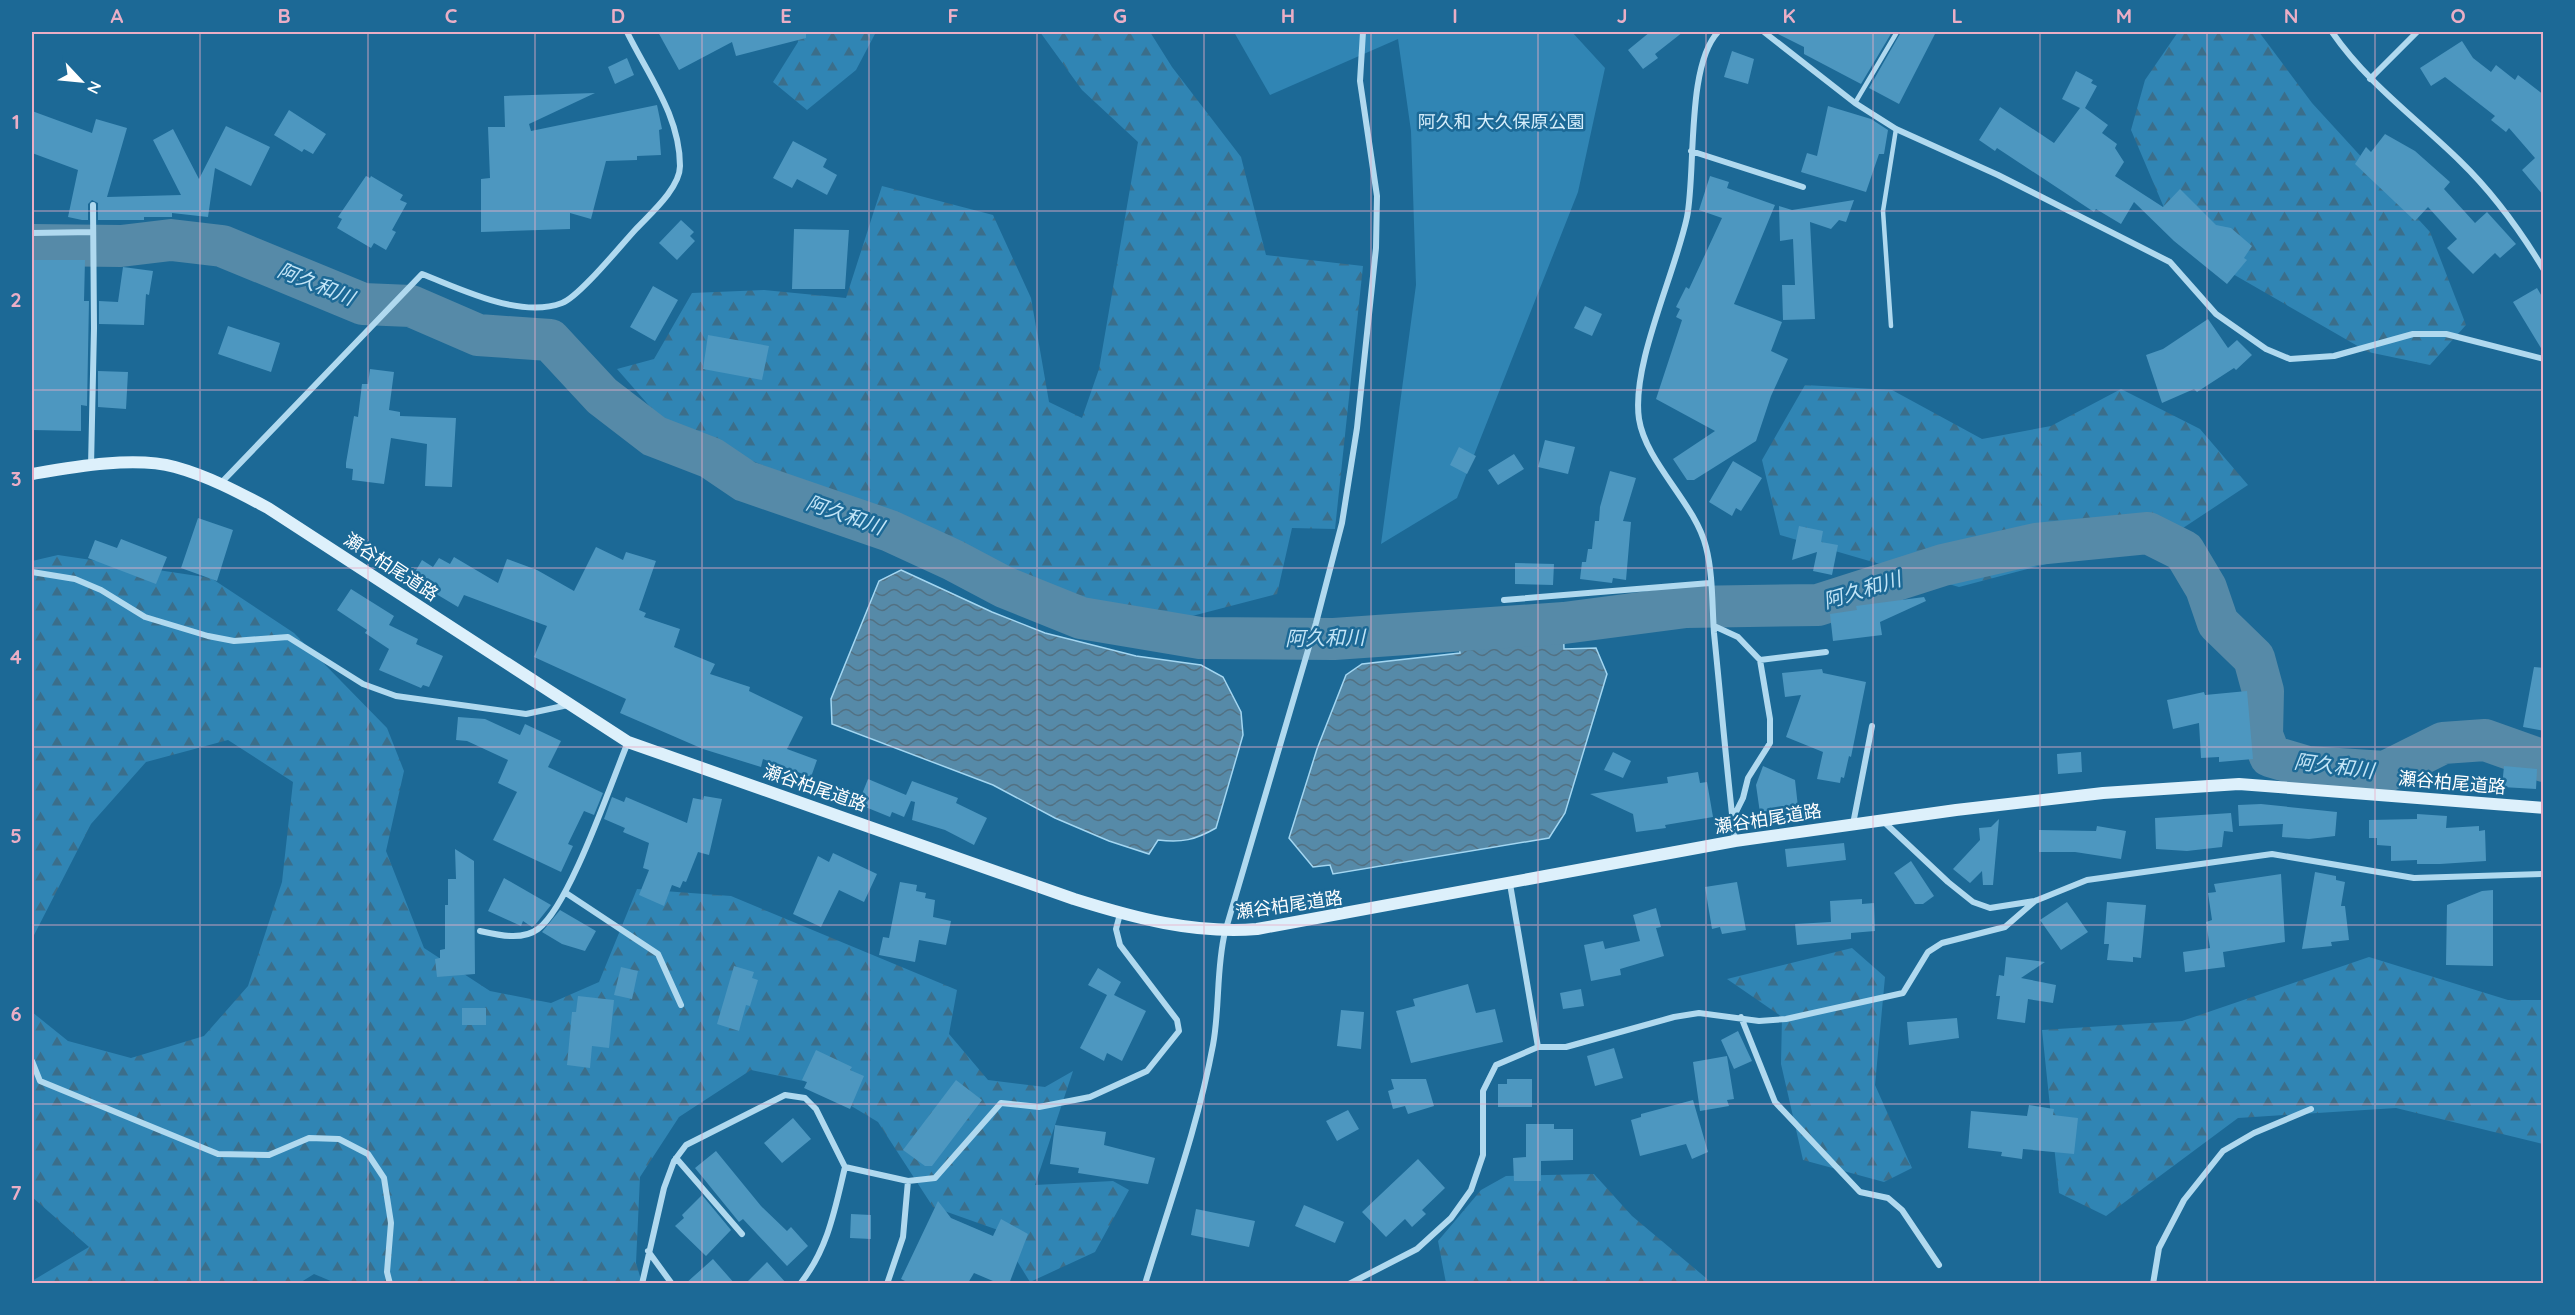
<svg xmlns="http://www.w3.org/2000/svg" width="2575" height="1315" font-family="Quicksand,'Noto Sans JP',sans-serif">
<defs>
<pattern id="forest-firs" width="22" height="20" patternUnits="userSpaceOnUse" patternTransform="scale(1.5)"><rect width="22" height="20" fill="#3085b4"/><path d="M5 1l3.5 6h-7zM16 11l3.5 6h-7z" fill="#3b6e8a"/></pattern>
<pattern id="water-waves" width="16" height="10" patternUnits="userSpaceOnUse" patternTransform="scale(1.5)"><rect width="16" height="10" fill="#568aa8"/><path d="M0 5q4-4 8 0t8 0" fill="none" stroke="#527183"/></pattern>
</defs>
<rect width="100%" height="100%" fill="#1c6996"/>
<path fill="url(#forest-firs)" d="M797 32H876L856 70 807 110 773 82 798 42Z
M1040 32H1150L1172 67 1241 157 1266 255 1363 266 1335 529 1292 528 1277 594 1192 616 1098 605 666 425 617 369 654 359 692 293 764 290 846 298 882 186 993 215 1031 298 1049 402 1082 418 1099 369 1138 142 1082 90Z
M2178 32H2259L2312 103 2430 232 2466 325 2430 365 2368 352 2179 243 2131 130 2145 80Z
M1805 385 1892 390 1982 439 2051 426 2121 389 2200 429 2248 485 2183 528 1959 587 1780 535 1762 460Z
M58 555 211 578 294 633 387 728 404 771 386 851 424 948 490 991 551 1003 599 982 637 889 731 896 957 990 949 1034 988 1080 1045 1087 1073 1071 1035 1185 1113 1181 1129 1190 1095 1252 1030 1282 998 1230 933 1207 878 1122 813 1083 751 1070 679 1117 640 1177 636 1263 642 1283 338 1284 314 1274 298 1284 32 1283V1281L89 1247 32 1197V1012L68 1041 131 1058 204 1036 248 986 282 882 293 782 228 740 146 762 91 824 32 939V561Z
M1852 948 1885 977 1875 1085 1912 1168 1884 1182 1803 1160 1781 1064 1782 1017 1727 979Z
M2369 957 2508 1000H2543V1144L2396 1108 2238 1118 2106 1216 2059 1193 2042 1030 2182 1021Z
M1594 1174 1632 1216 1712 1283H1446L1438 1241 1481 1190 1506 1176Z"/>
<path fill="#3085b4" d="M1234 32H1572L1605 68 1578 192 1457 498 1381 544 1416 285 1411 131 1398 39 1270 95Z"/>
<path fill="url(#water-waves)" stroke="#a3d6f1" stroke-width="1.5" d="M901 570 992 612 1045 633 1136 656 1201 665 1223 677 1241 712 1243 735 1216 828C1195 840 1182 843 1158 840L1149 854 1109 841 1055 818 993 785 832 724 831 699 879 581Z
M1563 623 1564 649 1596 648 1607 674 1565 813 1549 838 1333 874 1330 865 1313 867 1289 838 1317 749 1346 675 1362 664 1460 653 1457 631Z"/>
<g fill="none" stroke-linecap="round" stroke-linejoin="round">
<path stroke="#568aa8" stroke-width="42" d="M32 245 121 246 171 240 222 246 363 304 411 306 478 335 550 340 602 396 654 436 711 458 745 481 890 531 953 560 1004 587 1081 618 1200 638 1334 639 1564 623 1686 607 1818 605 1943 565 2036 544 2148 533 2184 551 2206 588 2218 623 2254 658 2263 691 2262 735 2270 756 2307 767 2385 772 2443 743 2485 740 2544 761"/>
</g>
<path fill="#4d97c0" d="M658 32H806V38L736 56 732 42 679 70Z
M1650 32H1683L1655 54 1658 58 1643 69 1628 50Z
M1774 32H1892L1861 84 1804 54V47Z
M1901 32H1936L1899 104 1869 88Z
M2462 41 2473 58 2491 72 2496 65 2515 80 2518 75 2544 95V196L2522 170 2535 158 2509 128 2506 132 2491 120 2495 116 2445 77 2431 86 2420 68Z
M1732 51 1754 59 1748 84 1724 77Z
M627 58 634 75 615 84 608 67Z
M2076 71 2093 80 2091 83 2097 86 2085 108 2108 125 2102 133 2117 144 2115 148 2124 162 2115 176 2163 207 2180 189 2216 225 2231 228 2252 246 2244 258 2247 260 2227 284 2174 241 2134 202 2121 224 2096 209 2094 212 1997 148 1995 151 1979 140 2000 107 2054 143 2080 108 2062 99Z
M595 93 529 124 531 131 657 105 662 129 659 130 661 155 637 156V160L606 161 591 219 570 213V229L481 232V179L490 178 488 127H505L504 96Z
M1828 106 1871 119 1888 130 1884 154H1879L1866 192 1801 172 1807 153 1817 156Z
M289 110 326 134 313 154 304 149 302 152 274 135Z
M32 111 92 133 96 119 127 128 107 197 181 195 153 140 173 129 199 179 226 126 270 147 251 186 215 168 208 217 172 213V217H144V220H98V203L92 200 88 204V220H82L68 217 78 170 32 153Z
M2385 134 2415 151 2450 182 2444 189 2475 223 2487 212 2516 244 2500 258 2495 253 2473 274 2447 248 2457 239 2428 207 2415 221 2355 164 2366 147 2371 152Z
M793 141 827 159 823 167 837 175 827 195 797 179 792 188 773 178Z
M366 176 370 178 371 176 403 195 400 200 407 203 392 230 396 232 386 250 374 243 371 248 337 228 342 219 338 217Z
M1710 176 1729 182 1727 188 1775 205 1734 304 1782 322 1771 351 1788 359 1771 396 1756 441 1694 480H1687L1673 459 1715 431 1656 399 1682 320 1676 317 1680 309 1676 307 1686 287 1689 289 1722 218 1699 210Z
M1854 200 1846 222 1839 220 1831 229 1810 222 1815 319 1783 320 1782 285H1795L1793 239 1780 241 1779 206 1792 210Z
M681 220 694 232 690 236 695 241 677 260 659 243Z
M794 229 849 230 845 289H792Z
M32 260H85L84 301H89L87 406 81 405V431L32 430Z
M123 267 153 271 149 295 146 294 144 325 99 324V301L118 302Z
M653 286 678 300 655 341 630 327Z
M2537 288 2544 300V353L2513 302Z
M1585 306 1602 314 1592 336 1574 328Z
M2208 319 2228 348 2237 340 2252 355 2236 370 2234 368 2197 392 2194 389 2162 403 2146 355 2163 349Z
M228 326 280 343 271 372 218 354Z
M708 335 769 346 762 380 703 369Z
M370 369 394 372 389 410 400 412V416L456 418 452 487 425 486 427 444 391 438 384 484 352 480 353 469 346 468V463L354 416 358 417 362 384H368Z
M98 371 128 372 126 409 98 407Z
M1545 440 1575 447 1568 474 1538 467Z
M1459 447 1476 456 1467 474 1450 465Z
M1514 454 1524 469 1498 485 1488 470Z
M1733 461 1762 478 1741 511 1736 508 1732 516 1709 502Z
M1610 471 1636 478 1623 521 1631 522 1626 580 1613 578 1612 583 1580 579 1582 562H1586L1588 549H1592L1595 521H1599L1600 507Z
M198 518 233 530 217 581 181 568Z
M1799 526 1823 531 1821 542 1838 545 1832 575 1813 571 1817 552 1792 560Z
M121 539 167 557 156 584 88 558 95 540 117 548Z
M596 547 623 560 626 552 656 561 639 610 646 613 644 617 680 629 674 647 715 664 710 674 750 687 749 691 803 717 787 749 817 760 811 777 763 759 761 767 703 749 620 713 626 699 534 657 547 626 464 595 458 607 411 579 422 560 433 567 439 558 450 564 454 557 498 583 507 559 537 570 574 591Z
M1515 563 1554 564 1553 585 1515 584Z
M351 589 394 616 389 625 418 639 416 644 443 656 429 687 423 685 421 688 379 670 389 649 365 633 367 630 337 610Z
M1924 597 1926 601 1880 622 1882 635 1833 641 1830 614 1857 610 1856 606Z
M2534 667 2544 668V731L2523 727Z
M1822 669 1823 673 1866 682 1851 757 1849 756 1844 778 1841 777 1840 783 1817 779 1823 752 1786 737 1801 695 1785 697 1782 673Z
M2247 691 2253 759 2219 762V757L2201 758 2199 723 2173 729 2167 700 2204 692 2205 695Z
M458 717 485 719 520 735 525 724 561 741 548 767 603 793 594 815 584 811 568 844 573 846 561 872 493 840 517 792 498 783 508 760 467 741 456 740Z
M1613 752 1631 761 1623 778 1604 770Z
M2081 752 2082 772 2058 774 2057 754Z
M1763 766 1795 780 1798 807 1760 813 1756 785Z
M2504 766 2537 769 2536 789 2502 787Z
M1698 772 1700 783 1707 782 1713 817 1665 825 1666 828 1636 832 1633 814 1590 794 1668 783 1667 777Z
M868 779 906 795 912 781 958 798 956 803 987 818 974 845 945 830 912 820 915 802 911 801 904 817 892 812 890 817 858 804Z
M704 796 722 799 709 855 698 852 686 882 683 881 680 888 672 885 664 906 639 895 649 870 643 868 649 843 623 832 625 828 604 819 612 797 624 802 626 797 687 823 693 798 703 800Z
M2261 804 2337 812 2335 836 2309 839 2282 837 2283 824 2239 826 2238 805Z
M2231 813 2233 832 2224 831 2222 847 2187 851 2156 849 2155 818Z
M2417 814 2447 816 2446 828 2479 826V831L2485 830 2486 861 2440 864H2417V860L2391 861V846L2377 845V838H2369V820L2417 819Z
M1999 819 1993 885H1983L1982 871 1970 883 1953 869 1980 840 1979 828 1991 827Z
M2097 826 2126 831 2121 859 2075 852H2039V830L2096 831Z
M1844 843 1846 860 1787 867 1785 849Z
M455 849 474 861 475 974 437 977 435 959 440 958V950L445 949V905H448V879H456Z
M833 853 877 874 864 902 839 890 821 927 793 914 818 856 829 862Z
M1911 861 1934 896 1923 904H1915L1894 873Z
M2315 872 2336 876V880L2345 882 2341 906H2345L2349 940 2331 942 2332 946 2302 949Z
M2281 874 2285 942 2223 952 2225 967 2185 972 2183 952 2210 948 2206 922 2212 920 2208 893 2216 892 2214 884Z
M504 878 551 905 535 925 532 927 523 921 521 926 488 911Z
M900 882 917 885 916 891 926 893 925 898 935 900 933 917 951 921 946 945 919 940 915 962 879 955 883 937 889 938Z
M1737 882 1746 930 1722 934 1720 927 1712 929 1705 887Z
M2493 890V966L2446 965 2447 905 2482 891Z
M1862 899V904L1874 903 1875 931 1851 933V939L1797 945 1795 924 1831 922 1830 901Z
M2067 902 2088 932 2061 950 2040 920Z
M2107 902 2146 905 2141 958 2133 957V962L2107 960 2109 944H2104Z
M1656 908 1661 927 1656 928 1664 956 1620 969 1621 975 1591 981 1584 945 1603 941 1605 949 1640 941 1633 915Z
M560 910 596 931 585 951 562 944 542 932Z
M2006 957 2045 962 2021 978 2056 985 2053 1003 2028 999 2025 1023 1997 1019 2000 996H1996L1999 975 2004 976Z
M734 966 754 972 752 978 758 980 750 1006 746 1005 739 1031 717 1024Z
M621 967 638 971 632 999 614 995Z
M1098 968 1121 982 1114 995 1146 1011 1122 1061 1107 1053 1104 1061 1080 1048 1107 995 1088 985Z
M1468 984 1476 1013 1495 1009 1503 1042 1411 1063 1396 1011 1415 1006 1413 999Z
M1581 989 1584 1006 1563 1009 1560 993Z
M578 996 614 1000 609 1048 592 1046 590 1068 567 1065 572 1012H576Z
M462 1008H486V1025H462Z
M1341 1010 1364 1012 1361 1049 1337 1046Z
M1957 1018 1959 1038 1909 1045 1907 1022Z
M1738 1031 1752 1061 1734 1069 1721 1040Z
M1614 1048 1623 1078 1595 1086 1587 1056Z
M816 1050 852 1067 850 1070 864 1076 850 1109 804 1088 807 1082 802 1080Z
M1727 1056 1734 1099 1727 1100 1729 1106 1700 1111 1693 1062Z
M1391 1079H1426L1434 1106 1408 1114 1405 1106 1393 1109 1388 1091 1394 1089Z
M1507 1079H1532V1107H1498V1084H1507Z
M956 1080 982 1100 932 1166H925L903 1150Z
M1693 1100 1708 1152 1692 1159 1686 1144 1640 1156 1631 1120 1641 1117V1114Z
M2029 1105 2054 1109 2053 1115 2078 1118 2074 1154 2023 1149 2022 1159 2001 1156 2002 1152 1968 1148 1971 1111 2027 1116Z
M1348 1110 1359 1129 1337 1141 1326 1121Z
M793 1118 811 1139 782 1163 764 1143Z
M1526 1124H1554V1129H1573V1160L1541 1161V1181H1514L1513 1158 1526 1157Z
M1055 1125 1106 1132 1104 1145 1155 1158 1148 1184 1078 1173 1079 1168 1050 1164Z
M716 1151 761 1206 787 1231 791 1227 808 1246 787 1266 743 1219 739 1222 695 1168Z
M1418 1159 1445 1188 1422 1210 1426 1214 1412 1227 1405 1219 1386 1237 1362 1212Z
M702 1195 731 1230 706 1256 675 1226 684 1218 682 1215Z
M938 1201 951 1218 993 1236 1001 1219 1028 1234 1009 1284H1000L974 1273 968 1283 911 1284 901 1279Z
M1304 1205 1344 1222 1335 1243 1295 1226Z
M1196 1209 1255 1221 1249 1247 1191 1235Z
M851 1214 871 1215V1239L850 1238Z
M713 1259 735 1284H685Z
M767 1262 787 1284H745Z"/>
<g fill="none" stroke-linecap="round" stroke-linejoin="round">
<path stroke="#b0d9ef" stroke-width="4.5" d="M1855 103 1897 32
M1891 326 1883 211 1896 129"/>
<path stroke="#b0d9ef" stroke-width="6" d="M1718 32C1686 66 1696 172 1687 217 1675 274 1631 365 1639 419 1646 463 1695 503 1706 547 1713 574 1712 605 1714 633 1721 702 1727 772 1735 841
M1764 32 1855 103 1896 129 1998 175 2170 262 2216 314 2266 349 2290 359 2334 356 2413 334H2446L2544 359
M2332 32C2367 83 2416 118 2460 161 2493 193 2520 230 2544 270
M2370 79 2417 32
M1691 151 1803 187
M32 233 93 232
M91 466 94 328 93 205
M221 483 422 274C461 289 520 319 562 303 579 297 622 244 636 229 650 214 680 188 680 166 680 116 648 75 627 32
M32 572 75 579 101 590 145 617 208 636 234 641 288 637 363 684 396 696 526 714 568 705
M1504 600 1710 583
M1714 626 1738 637 1760 660 1770 719V743L1748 778 1743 798 1733 818
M1760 660 1826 652
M1883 821 1948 882 1973 902 1990 908 2035 901 2087 880 2272 854 2414 878 2544 874
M1853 824 1872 726
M566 893 658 954 681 1005
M480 931C498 935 522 941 538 929 569 907 611 783 628 742
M1741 1017 1775 1102 1860 1192 1888 1198 1902 1210 1939 1265
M1538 1047H1566L1674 1017 1699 1013 1759 1021 1786 1019 1903 993 1928 952 1942 943 2005 927 2035 901
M32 1061 40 1081 218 1154 269 1155 309 1138 339 1139 368 1154 384 1178 391 1223 387 1272 390 1284
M676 1158 742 1234
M648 1251 672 1284
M642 1284 664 1188 674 1161 686 1145 785 1095 805 1098 816 1109 845 1167 908 1181 935 1178 1001 1103 1039 1107 1090 1097 1147 1071 1179 1031 1177 1020 1120 945 1116 929 1120 914
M800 1284C828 1249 835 1209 845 1167
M887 1284 903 1237 908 1181
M1145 1284C1169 1205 1198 1126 1213 1045 1220 1007 1216 969 1225 932L1316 623 1342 523 1357 428 1376 248 1377 196 1360 81 1363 32
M1349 1284 1417 1249 1451 1218 1471 1190 1483 1155V1091L1496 1065 1538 1047 1510 884
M2153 1284 2159 1248 2184 1200 2223 1151 2254 1133 2311 1109"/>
<path stroke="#ddf0fb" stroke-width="12" d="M32 474C73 467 134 456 175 467 208 476 238 492 268 508L628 742 1074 899C1135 918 1193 934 1257 929L1735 841 1956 810 2103 793 2239 784 2544 808"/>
</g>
<path fill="none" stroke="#eaaec6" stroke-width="1.5" stroke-opacity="0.55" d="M200 32V1284M368 32V1284M535 32V1284M702 32V1284M869 32V1284M1037 32V1284M1204 32V1284M1371 32V1284M1538 32V1284M1706 32V1284M1873 32V1284M2040 32V1284M2207 32V1284M2375 32V1284M32 211H2544M32 390H2544M32 568H2544M32 747H2544M32 925H2544M32 1104H2544"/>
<g text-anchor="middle" stroke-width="5" stroke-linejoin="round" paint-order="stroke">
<g font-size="18" fill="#d6eefb" stroke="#1c6996">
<text x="1501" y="128">阿久和 大久保原公園</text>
</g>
<g font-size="18" fill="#fff" stroke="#1c6996">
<text transform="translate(391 567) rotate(33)" y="6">瀬谷柏尾道路</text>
<text transform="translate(2452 783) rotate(5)" y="6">瀬谷柏尾道路</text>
<text transform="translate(815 788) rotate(19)" y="6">瀬谷柏尾道路</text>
<text transform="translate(1768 819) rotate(-9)" y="6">瀬谷柏尾道路</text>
<text transform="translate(1289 905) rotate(-8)" y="6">瀬谷柏尾道路</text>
</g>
<g font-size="20" font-style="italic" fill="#c3e5f7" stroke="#1c6996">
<text transform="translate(316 284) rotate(22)" y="7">阿久和川</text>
<text transform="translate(845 515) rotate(19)" y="7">阿久和川</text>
<text transform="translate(1862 590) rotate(-17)" y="7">阿久和川</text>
<text transform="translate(1325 638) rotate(-1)" y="7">阿久和川</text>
<text transform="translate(2334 766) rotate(7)" y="7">阿久和川</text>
</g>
</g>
<rect width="2575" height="1315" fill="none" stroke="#1c6996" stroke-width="66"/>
<g transform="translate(81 81) rotate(116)" stroke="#1c6996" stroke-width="4.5" paint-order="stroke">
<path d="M0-4.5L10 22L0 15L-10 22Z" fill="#ffffff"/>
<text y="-9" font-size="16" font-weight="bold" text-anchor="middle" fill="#ffffff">N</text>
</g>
<rect x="33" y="33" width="2509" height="1249" fill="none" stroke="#eaaec6" stroke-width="2"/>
<g font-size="20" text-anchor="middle" font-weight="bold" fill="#eaaec6">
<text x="117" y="23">A</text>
<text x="284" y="23">B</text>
<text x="451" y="23">C</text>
<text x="618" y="23">D</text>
<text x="786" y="23">E</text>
<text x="953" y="23">F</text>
<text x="1120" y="23">G</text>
<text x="1288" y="23">H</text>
<text x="1455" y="23">I</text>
<text x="1622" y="23">J</text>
<text x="1789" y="23">K</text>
<text x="1957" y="23">L</text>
<text x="2124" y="23">M</text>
<text x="2291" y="23">N</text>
<text x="2458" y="23">O</text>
<text x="16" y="129">1</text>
<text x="16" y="307">2</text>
<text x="16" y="486">3</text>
<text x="16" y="664">4</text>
<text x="16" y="843">5</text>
<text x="16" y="1021">6</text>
<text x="16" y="1200">7</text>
</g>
</svg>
